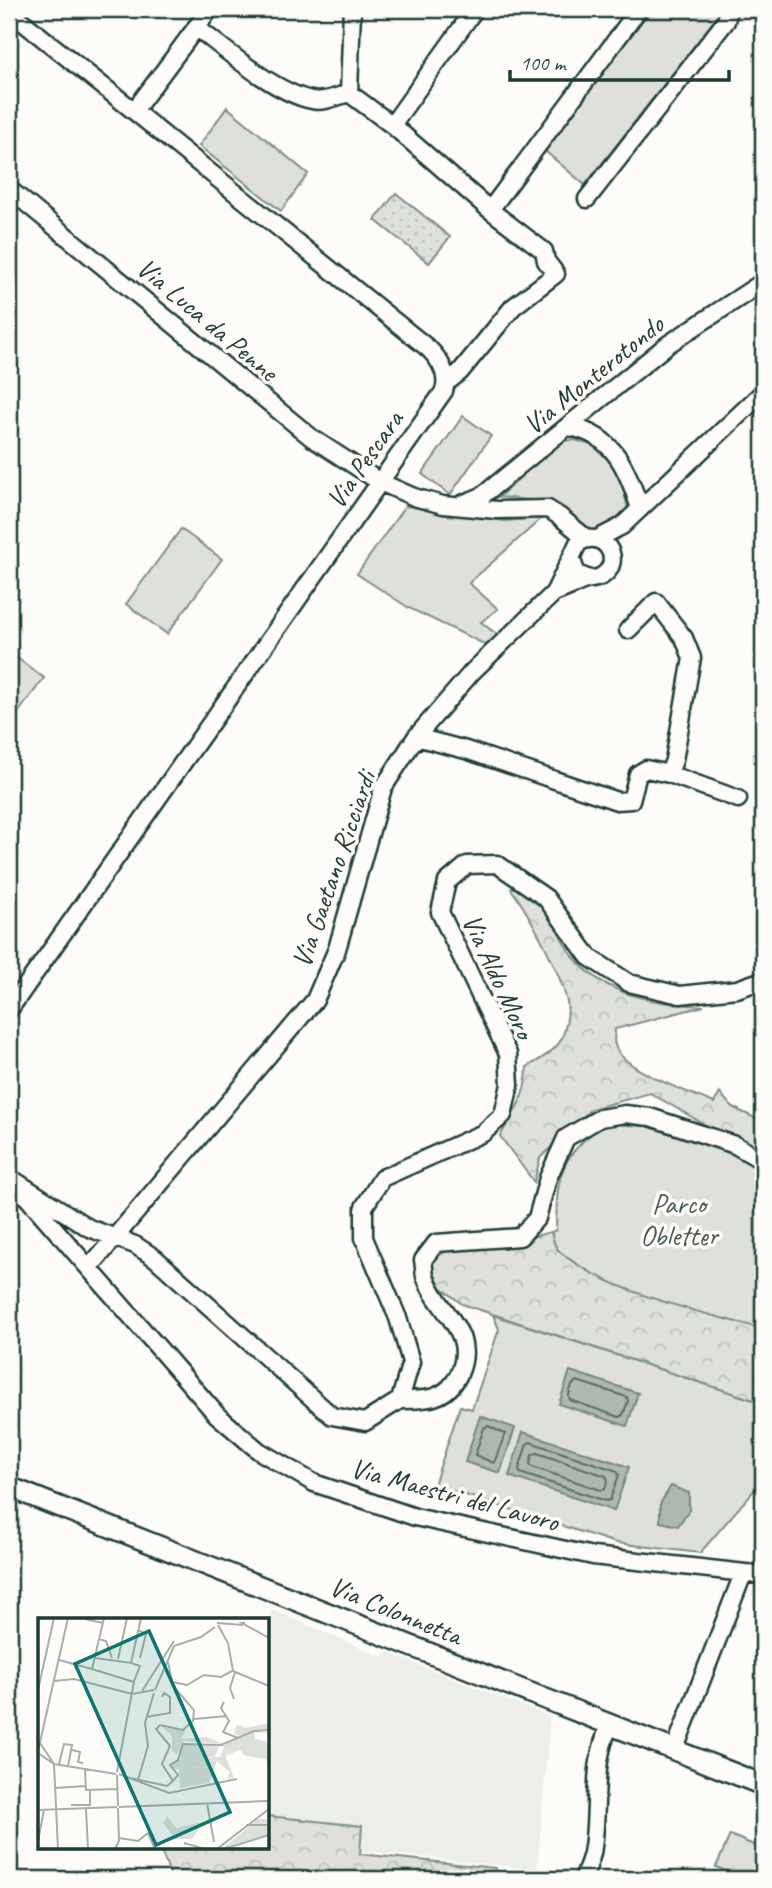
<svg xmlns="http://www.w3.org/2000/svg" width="772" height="1888" font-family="Caveat,sans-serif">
<defs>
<pattern id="forest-crowns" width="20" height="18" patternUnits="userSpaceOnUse" patternTransform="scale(1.75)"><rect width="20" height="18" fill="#dde0db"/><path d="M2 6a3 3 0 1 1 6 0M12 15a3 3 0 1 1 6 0" fill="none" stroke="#bdc1bd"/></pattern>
<pattern id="garden-dots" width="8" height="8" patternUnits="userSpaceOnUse" patternTransform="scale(1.75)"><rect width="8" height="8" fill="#dde0db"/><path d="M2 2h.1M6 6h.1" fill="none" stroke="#bdc1bd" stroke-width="1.8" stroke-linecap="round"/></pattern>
</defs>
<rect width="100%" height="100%" fill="#fdfcf7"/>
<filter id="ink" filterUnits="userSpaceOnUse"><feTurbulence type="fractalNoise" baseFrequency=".0143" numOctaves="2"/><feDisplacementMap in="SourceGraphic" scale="14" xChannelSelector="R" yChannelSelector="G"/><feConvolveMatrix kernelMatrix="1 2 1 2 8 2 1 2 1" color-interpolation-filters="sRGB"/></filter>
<g filter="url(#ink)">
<path fill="#eceee9" d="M272 1610 383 1657 387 1652 550 1717 537 1869 363 1851 268 1828 267 1620Z"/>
<path fill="#dde0db" stroke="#7e8e88" stroke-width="2" d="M649 9H715L719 14 585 185 545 151Z
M227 107 308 174 281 211 199 146Z
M463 416 491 436 450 495 422 474Z
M575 440 594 446 618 468 628 509 610 525 589 531 572 516 548 502 499 497 559 441Z
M405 506 505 521 542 518 469 583 498 609 481 622 500 637 488 646 409 608 357 574Z
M181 529 222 559 167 634 126 604Z
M9 652 44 678 12 721 9 719Z
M603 1124 649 1126 732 1149 763 1167V1329C703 1313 605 1292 559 1251 554 1247 553 1238 551 1232L556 1230C557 1174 558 1160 603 1124Z
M493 1315 763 1403V1480L700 1553 616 1543 434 1485 460 1406 472 1409 499 1329Z
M730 1835 763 1849V1879H745L716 1867Z"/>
<path fill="url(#forest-crowns)" stroke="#7e8e88" stroke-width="2" d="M515 885C523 889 532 893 538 899 554 914 559 939 572 955 604 996 656 1004 704 1006L615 1029C615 1033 613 1041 615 1045 622 1071 690 1092 714 1103L720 1093 732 1107 763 1122V1158L650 1093 591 1109 540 1158 534 1182 500 1136C514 1114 527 1094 527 1067 539 1060 554 1052 561 1040 566 1029 569 1014 567 1002 561 973 529 913 511 889Z
M551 1232C553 1238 554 1247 559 1251 605 1292 704 1313 763 1329V1403L462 1304 437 1284 430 1266C449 1240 467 1247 496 1245 514 1243 533 1236 551 1232Z
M268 1816 362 1826 360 1854 495 1868 499 1874 490 1879H172L160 1848H268Z"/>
<path fill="url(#garden-dots)" stroke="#7e8e88" stroke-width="2" d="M396 193 450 237 429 263 375 220Z"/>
<path fill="#aeb8b1" stroke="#75877f" stroke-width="2" d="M570 1371 638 1393 627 1426 559 1404Z
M480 1416 515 1428 500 1473 465 1462Z
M523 1432 629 1467 614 1511 509 1476Z
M671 1486 689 1493V1510L678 1526 660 1522V1504Z"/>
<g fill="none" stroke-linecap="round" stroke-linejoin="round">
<path stroke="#586e66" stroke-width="2" d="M577 1381 627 1397 628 1401 623 1415 619 1417 570 1400C567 1395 572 1383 577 1381Z
M488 1426 505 1434 494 1463 475 1455 484 1428Z
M530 1442 617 1471 619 1475 610 1500 606 1501 520 1473 519 1469 527 1444Z
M537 1453 606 1476 608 1480 605 1489 601 1490 532 1467 530 1464 532 1455Z"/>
<g stroke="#1f3d34" stroke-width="21">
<path id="minor" d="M9 11 134 111
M196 27C226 50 275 93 312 100 323 103 338 96 349 93
M349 93 392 125 490 210 639 9
M349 93 352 9
M392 125 475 9
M9 189 312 438 380 482 414 497 443 505 497 510 548 509 559 516 586 538
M587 199 726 21 729 9
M446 383 460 372 513 307 556 274 546 261 544 251 490 210
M569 427C614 434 628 470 640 509
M462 504 482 496 667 345 763 282
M597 539 622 526 763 392
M554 593C565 589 575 584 586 580 591 579 597 579 602 576 625 561 604 527 578 543L571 558 577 574 590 579
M416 737 466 750 617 801 631 800 638 774 646 769 669 774 674 760 692 658 684 638 656 602 628 630
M669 774 738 799
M9 1010 444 391C449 375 441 361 429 349L134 111 210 9
M9 1177 89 1228 135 1245 155 1258 332 1416 365 1422 400 1400 411 1362 398 1318 364 1238V1207L382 1178 483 1133 503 1115 510 1084 508 1054 440 912 447 882 467 865 497 864 546 898 589 957 629 983 680 995 737 989 763 980
M26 1196 217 1415 259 1451 314 1483 415 1517 593 1556 763 1575
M89 1268 315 1000 337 949 383 788 416 737 472 672 554 593 571 558
M400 1400C426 1400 447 1400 459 1374 478 1331 437 1312 425 1276 424 1271 424 1265 423 1260L436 1243 520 1237 537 1218 548 1178 566 1138 600 1118 625 1114 650 1117 735 1145 763 1161
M674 1751 743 1574
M583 1879C586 1871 590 1862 592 1853 600 1810 590 1766 610 1725"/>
</g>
<g stroke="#1f3d34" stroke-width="24">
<path id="major" d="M9 1487 763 1785"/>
</g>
<use href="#minor" stroke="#fdfcf7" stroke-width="16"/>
<use href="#major" stroke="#fdfcf7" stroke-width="19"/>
</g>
</g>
<g text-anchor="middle" stroke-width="7" stroke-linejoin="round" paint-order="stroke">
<g font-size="28" fill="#1f3d34" stroke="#fdfcf7">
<text transform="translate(208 319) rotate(40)" y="10">Via Luca da Penne</text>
<text transform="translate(593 374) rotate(-39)" y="10">Via Monterotondo</text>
<text transform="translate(364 459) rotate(-55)" y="10">Via Pescara</text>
<text transform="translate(333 869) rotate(-71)" y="10">Via Gaetano Ricciardi</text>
<text transform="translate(499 976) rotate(65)" y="10">Via Aldo Moro</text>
<text transform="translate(455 1494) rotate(15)" y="10">Via Maestri del Lavoro</text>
<text transform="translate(396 1610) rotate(22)" y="10">Via Colonnetta</text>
</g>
<g font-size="28" fill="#455e55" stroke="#fdfcf7">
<text x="679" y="1213">Parco<tspan x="679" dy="32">Obletter</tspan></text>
</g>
</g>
<g transform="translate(38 1618)">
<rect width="231" height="231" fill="#fdfcf7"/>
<path d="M219 121 231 125V153L228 141 207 138 202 131ZM147 126 188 127 195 135 190 138 189 129 181 128 177 139 144 142 141 132ZM175 142 179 143 171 165 142 170 141 151 173 148Z" fill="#dde0db"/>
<path d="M231 105V111L218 112 231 115 216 114 217 124 195 135 190 129 188 140 196 160 189 161 192 154 179 143 173 148 137 151 133 147 143 141 182 139 188 126 202 118 196 116 199 106 207 110ZM124 109 148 112 143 121 169 119 185 126 146 123 139 136 134 133V118ZM129 198 138 210 165 204 154 221H137L125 205ZM220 201H231V216L184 231Z" fill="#dde0db"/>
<path fill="none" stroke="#a4b0a9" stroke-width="2" d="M42 0 65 5M66 0 54 51 96 64 79 154M179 5 205 7M207 5H204L231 20M180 7 190 25 195 53 231 68M100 12 108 16 102 40M61 21 68 23 74 40M57 40 93 45 103 0M80 41 89 0M21 42 54 51M93 45 102 48 96 63M16 63 36 61 94 76 116 72M135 64 149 67 166 57 183 59 194 53M0 72 16 0M117 72 136 28 163 19 177 9M104 73 136 23M196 81 192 70 197 54M186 84 183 90 191 103 185 114 200 120M108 99 132 95V79L126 75 124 79M156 101 189 98M2 125 16 146 20 231M34 132 42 134 40 144 45 145M0 133 30 0M0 135 16 146 78 156M21 146 26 126 34 127 30 148M47 151 48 172 79 171M81 156 131 175 199 161M79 157 80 188M88 159 129 168 135 163 124 146 132 128 118 111 122 107 145 112 155 103 156 92 135 68 130 44M100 162 110 128 107 105 116 75M135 163 140 157 132 147 140 142 145 126 183 127 216 113 231 112M17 170 48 168M169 185 176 224M33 187H52V172M81 189 231 183M48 191 50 231M0 192 79 189M208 207H231M81 220 100 223 110 215 117 231M0 223 6 192M146 225 167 231M77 231 81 223 80 190M179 231 231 191M186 231 231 217"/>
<path fill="#0f766e" fill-opacity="0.15" stroke="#0f766e" stroke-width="3.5" d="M111 13 192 194 118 227 37 46Z"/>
<rect width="231" height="231" fill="none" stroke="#1f3d34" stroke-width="3.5"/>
</g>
<rect width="772" height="1888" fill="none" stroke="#fdfcf7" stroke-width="35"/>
<rect x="18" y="18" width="737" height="1853" fill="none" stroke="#1f3d34" stroke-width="2.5" filter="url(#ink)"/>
<path d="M510 70v10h219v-10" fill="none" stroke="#1f3d34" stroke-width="3.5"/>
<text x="520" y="70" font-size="21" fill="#1f3d34" stroke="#fdfcf7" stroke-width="5" paint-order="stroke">100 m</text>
</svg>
